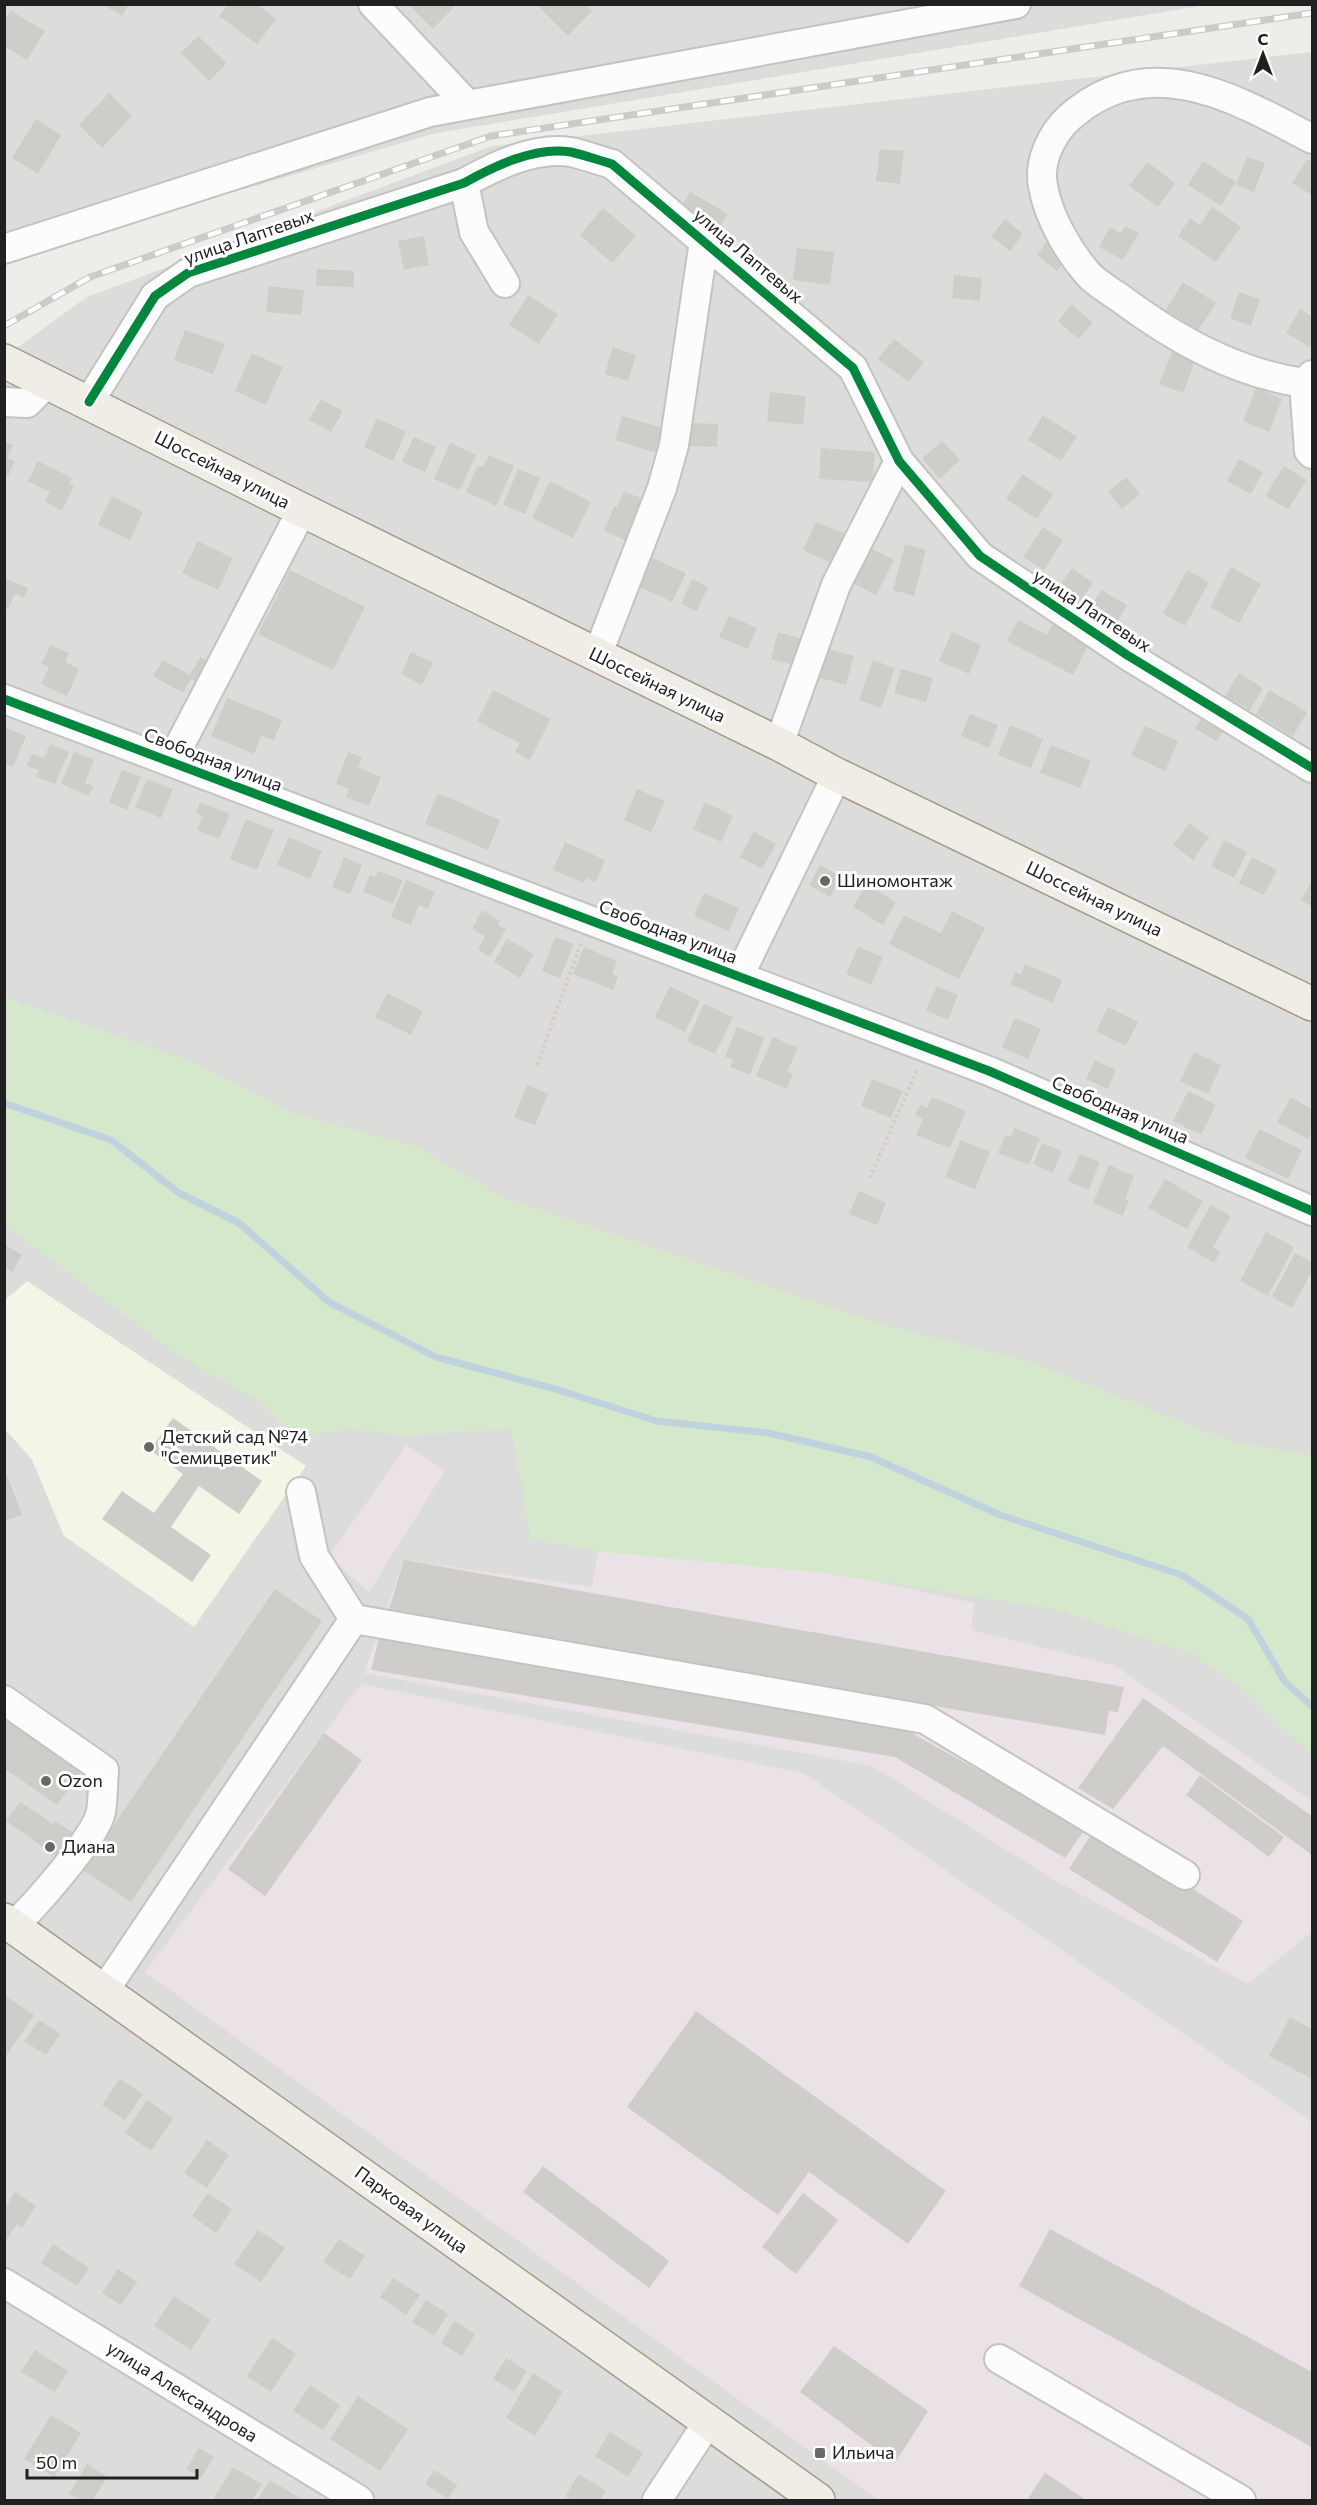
<svg xmlns="http://www.w3.org/2000/svg" width="1317" height="2505" font-family="Commissioner,sans-serif">
<rect width="100%" height="100%" fill="#edede9"/>
<path fill="#dcdcda" d="M5 5H1206L436 133 5 259Z
M1312 52V2500H5L4 357 87 297 492 146Z"/>
<path fill="#eae2e6" d="M407 1445 445 1471 369 1592 329 1556Z
M599 1546 802 1565 974 1603 971 1630 1114 1665 1312 1801V1932L1248 1984 1056 1881 872 1766 364 1673 404 1560 592 1587Z
M361 1684 804 1773 1312 2122V2500H878L145 1972Z"/>
<path fill="#f3f5e6" d="M27 1281 306 1466 194 1627 64 1536 32 1460 5 1429 4 1301Z"/>
<path fill="#d6e8cb" d="M4 997 191 1061 295 1114 415 1146 505 1198 882 1324 1029 1361 1235 1443 1312 1455V1754L1290 1735 1250 1695 1193 1654 1055 1609 885 1582 813 1572 603 1552 531 1539 511 1429 403 1435 350 1429 294 1437 262 1403 177 1355 5 1225Z"/>
<g fill="none" stroke-linecap="round" stroke-linejoin="round">
<path stroke="#c0d2dd" stroke-width="7" d="M4 1103 111 1140 179 1193 239 1223 329 1302 436 1357 555 1389 657 1421 769 1433 871 1457 1000 1515 1182 1575 1248 1619 1285 1682 1312 1706"/>
</g>
<path fill="#cecdca" d="M102 4H129L122 16Z
M228 4H257L276 19 257 44 219 16Z
M408 4H457L433 29Z
M536 4H586L592 11 568 36Z
M11 11 45 31 27 60 4 46V21Z
M198 36 227 63 209 81 181 53Z
M109 93 132 116 102 148 79 125Z
M36 119 61 135 38 174 12 158Z
M880 149 904 151 900 184 876 181Z
M1247 157 1265 163 1254 192 1236 185Z
M1307 159 1312 162V195L1292 183Z
M1203 161 1236 182 1221 206 1188 185Z
M1147 162 1175 183 1158 207 1129 186Z
M690 192 728 214 717 232 679 210Z
M1212 207 1241 227 1216 262 1178 236 1190 218 1200 225Z
M603 208 636 236 612 263 580 235Z
M1005 219 1023 234 1010 251 991 236Z
M1125 226 1139 233 1123 260 1099 247 1110 227 1121 233Z
M424 236 429 265 404 270 398 241Z
M1050 238 1070 254 1057 271 1037 255Z
M797 248 834 252 830 285 793 280Z
M317 269 354 271V287L316 286Z
M954 275 982 278 980 301 952 298Z
M1183 282 1216 303 1197 332 1165 311Z
M269 286 304 290 301 315 266 312Z
M1239 292 1260 299 1251 326 1230 318Z
M528 295 558 314 539 344 509 325Z
M1072 304 1093 323 1078 339 1058 321Z
M1300 309 1312 317V343L1310 347 1286 333Z
M185 330 225 344 213 374 174 360Z
M894 339 924 362 909 382 878 359Z
M613 347 636 355 628 381 605 374Z
M1172 352 1195 361 1183 393 1159 384Z
M252 353 283 367 266 405 235 391Z
M1256 388 1282 399 1269 432 1243 421Z
M770 392 806 396 803 425 767 421Z
M321 399 343 411 331 432 309 420Z
M1043 415 1077 437 1061 461 1028 440Z
M622 416 667 429 660 454 615 440Z
M377 418 406 432 393 461 364 447Z
M689 423 718 424 717 447 688 446Z
M414 437 436 447 425 472 402 462Z
M4 441 13 445 7 458 15 461 8 476 4 475Z
M942 441 960 460 940 479 922 459Z
M450 443 476 455 460 490 434 479Z
M821 448 875 452 873 482 819 479Z
M489 455 514 466 496 506 466 492 478 465 483 467Z
M1239 459 1263 472 1251 494 1227 481Z
M38 461 72 478 69 484 74 486 62 511 45 502 50 492 28 481Z
M1284 466 1307 480 1288 509 1265 496Z
M518 469 540 478 525 514 503 505Z
M1022 474 1053 494 1037 519 1006 499Z
M1126 477 1140 494 1122 509 1108 492Z
M550 481 591 502 573 538 532 518Z
M624 491 649 502 632 543 604 531 614 506 617 507Z
M112 496 143 512 130 540 98 525Z
M816 522 846 534 833 564 803 550Z
M1043 527 1063 540 1044 570 1023 557Z
M198 541 233 558 218 590 182 573Z
M905 544 926 550 914 596 893 590Z
M866 546 894 560 876 595 848 581Z
M644 554 686 573 672 602 631 583Z
M1231 567 1261 584 1239 623 1210 607Z
M1072 568 1093 583 1078 604 1057 589Z
M290 570 365 607 333 670 258 634Z
M1187 570 1209 582 1185 626 1163 614Z
M4 578 28 588 24 598 15 594 8 609 4 607Z
M692 579 708 587 697 611 681 604Z
M1101 590 1127 605 1113 629 1087 614Z
M729 616 757 628 748 649 719 637Z
M1018 620 1047 635 1054 621 1091 640 1073 675 1007 641Z
M778 632 809 641 802 667 771 659Z
M952 632 981 645 969 674 939 661Z
M51 645 69 653 65 662 79 669 67 696 41 684 49 667 41 664Z
M825 648 854 656 846 685 817 677Z
M411 652 433 663 422 685 401 674Z
M200 657 212 664 200 685 191 679 183 693 153 676 163 660 190 675Z
M873 660 895 668 881 708 859 700Z
M901 669 933 678 926 702 894 693Z
M1239 673 1263 688 1250 710 1225 696Z
M493 690 551 719 530 760 515 752 520 743 477 721Z
M1269 690 1307 712 1293 736 1256 714Z
M227 698 282 720 274 740 261 736 254 754 211 736Z
M1207 710 1229 723 1216 741 1195 728Z
M970 714 998 725 989 748 961 736Z
M1010 725 1043 739 1031 768 998 755Z
M1145 726 1178 741 1165 771 1131 755Z
M4 727 26 736 13 767 4 764Z
M50 744 69 752 55 784 36 777 39 770 27 766 32 754 44 758Z
M1051 745 1091 761 1080 788 1040 773Z
M74 752 94 760 85 783 93 786 89 796 61 784Z
M348 752 362 757 358 767 381 777 369 806 346 797 349 789 336 784Z
M122 770 141 777 127 810 109 802Z
M147 779 173 789 161 818 135 807Z
M637 789 665 801 651 832 624 820Z
M438 793 500 820 488 850 425 824Z
M200 802 230 814 219 839 197 830 203 816 196 813Z
M705 802 733 816 721 842 693 829Z
M246 819 274 830 257 870 230 859Z
M1189 823 1209 837 1193 860 1173 845Z
M754 831 776 844 762 869 740 857Z
M289 837 322 851 310 879 277 865Z
M1224 840 1247 852 1234 878 1211 866Z
M565 842 605 860 596 882 586 878 584 883 553 870Z
M344 857 362 865 350 894 332 887Z
M1252 857 1277 870 1264 895 1239 883Z
M820 865 842 877 830 897 809 885Z
M378 871 403 880 393 904 363 892 370 875 375 877Z
M406 880 435 892 428 909 419 905 411 925 391 917Z
M1312 880V907L1301 900Z
M866 884 896 902 883 925 853 907Z
M704 893 739 908 729 931 694 916Z
M482 910 500 921 498 925 506 929 490 957 478 950 485 936 472 929Z
M952 911 985 928 959 979 889 944 904 915 941 933Z
M555 937 574 944 560 978 542 971Z
M507 939 534 954 520 978 494 962Z
M584 947 617 961 612 974 618 977 613 990 573 974Z
M858 947 883 957 871 985 846 974Z
M1025 964 1062 980 1053 1003 1010 984 1015 972 1021 974Z
M670 986 700 1001 685 1032 655 1017Z
M937 986 958 995 948 1020 926 1010Z
M387 993 423 1011 411 1035 375 1017Z
M704 1004 733 1017 715 1054 687 1041Z
M1108 1007 1138 1022 1126 1046 1096 1031Z
M1015 1018 1041 1029 1028 1059 1002 1047Z
M737 1027 764 1038 750 1075 730 1067 733 1059 725 1057Z
M773 1037 798 1048 787 1072 793 1074 787 1089 756 1076Z
M1194 1052 1221 1065 1208 1094 1180 1081Z
M1095 1060 1116 1070 1108 1089 1086 1079Z
M872 1079 903 1091 891 1118 861 1106Z
M527 1085 548 1094 535 1125 514 1117Z
M1188 1091 1216 1105 1201 1135 1173 1121Z
M932 1097 966 1111 950 1148 916 1135 923 1119 915 1115 920 1105 927 1108Z
M1291 1097 1312 1109V1130L1308 1139 1277 1122Z
M1014 1128 1040 1138 1029 1165 998 1153 1005 1135 1011 1137Z
M1259 1129 1302 1150 1288 1179 1245 1158Z
M961 1140 990 1152 975 1189 945 1177Z
M1042 1143 1062 1151 1053 1173 1033 1164Z
M1080 1154 1100 1162 1089 1190 1068 1181Z
M1109 1165 1134 1176 1125 1199 1129 1200 1123 1216 1093 1203Z
M1165 1179 1203 1201 1187 1229 1148 1208Z
M859 1191 886 1203 877 1225 849 1214Z
M1211 1205 1231 1216 1213 1247 1220 1252 1214 1263 1187 1247Z
M1266 1232 1294 1247 1268 1296 1240 1281Z
M4 1244 22 1255 12 1272 4 1267Z
M1295 1253 1312 1262V1271L1292 1308 1272 1297Z
M173 1418 262 1481 239 1514 199 1486 171 1527 211 1555 192 1582 102 1519 122 1491 154 1513 183 1474 150 1450Z
M4 1467 22 1515 4 1521Z
M404 1560 1124 1687 1118 1712 1109 1711 1105 1735 388 1613Z
M275 1589 322 1621 131 1902 83 1870Z
M379 1638 888 1720 1085 1829 1065 1858 895 1757 371 1670Z
M1143 1698 1312 1816V1855L1163 1746 1113 1809 1078 1788Z
M4 1713 83 1768 57 1805 4 1768Z
M324 1733 362 1760 265 1896 228 1869Z
M1200 1775 1284 1837 1269 1857 1186 1795Z
M20 1802 53 1824 55 1821 77 1835 60 1859 6 1821Z
M1096 1827 1243 1921 1217 1962 1069 1869Z
M4 1995 34 2015 6 2056 4 2055Z
M696 2011 946 2191 908 2244 809 2172 778 2215 627 2107Z
M1290 2017 1312 2029V2079L1269 2056Z
M39 2020 60 2034 46 2055 24 2041Z
M120 2079 143 2094 125 2120 102 2105Z
M147 2100 173 2118 151 2151 125 2133Z
M207 2140 229 2155 207 2188 184 2173Z
M543 2166 669 2261 649 2288 523 2192Z
M15 2192 36 2206 22 2228 17 2224 4 2243V2204L7 2205Z
M208 2193 232 2209 216 2233 192 2216Z
M803 2193 838 2220 796 2274 762 2247Z
M1050 2229 1312 2372V2447L1019 2286Z
M258 2230 285 2248 261 2282 234 2264Z
M339 2239 365 2256 350 2279 323 2262Z
M53 2244 89 2268 77 2286 41 2263Z
M118 2269 137 2282 121 2305 102 2293Z
M393 2278 420 2295 406 2315 380 2297Z
M174 2296 211 2320 191 2350 154 2326Z
M426 2300 448 2314 434 2336 412 2322Z
M454 2321 475 2334 462 2356 441 2343Z
M272 2338 296 2354 271 2392 247 2376Z
M834 2346 928 2411 895 2463 800 2392Z
M35 2350 68 2371 55 2392 21 2372Z
M506 2358 527 2371 514 2392 493 2379Z
M533 2373 563 2392 535 2436 506 2418Z
M310 2385 340 2405 323 2430 293 2411Z
M358 2396 408 2429 380 2471 330 2439Z
M51 2415 81 2433 54 2477 24 2459Z
M610 2432 643 2453 628 2477 595 2456Z
M199 2448 214 2457 201 2478 186 2469Z
M87 2464 107 2477 93 2500H80L69 2494Z
M233 2467 262 2484 252 2500H218L214 2498Z
M434 2470 457 2485 448 2499 425 2484Z
M1045 2473 1086 2500H1027Z
M579 2474 606 2491 600 2500H572L565 2496Z
M270 2480 303 2500H257Z"/>
<g fill="none" stroke-linecap="round" stroke-linejoin="round">
<g stroke="#c3c3c1" stroke-width="32">
<path id="minor" d="M373 4 468 105
M464 183 474 232 505 283
M4 249 430 112 1016 4
M1312 375 1304 383 1309 451 1312 454
M1304 383C1235 373 1175 339 1120 298 1110 291 1096 283 1088 274 1068 251 1048 216 1043 186 1038 161 1052 133 1070 117 1149 48 1235 98 1312 139
M4 402 27 403 48 382
M89 402 155 296 188 273 464 183C495 166 535 146 571 152 584 155 598 160 612 164L853 368 899 461 980 556 1127 655 1312 768
M597 656 662 488 674 445 704 241
M4 699 989 1071 1312 1211
M779 744 836 585 899 461
M171 762 302 510
M739 976 837 775
M301 1492 314 1556 354 1619
M4 1700 104 1770C103 1783 103 1798 101 1812 95 1838 34 1907 13 1926
M104 1991 354 1619 925 1719 1185 1875
M4 2283 359 2500
M999 2359 1241 2500
M657 2500 708 2422"/>
</g>
<g stroke="#a19d88" stroke-width="36">
<path id="major" d="M4 361 302 510 779 744 837 775 1312 1004
M4 1920 818 2500"/>
</g>
<path stroke="#d6ccc9" stroke-width="4" stroke-dasharray="3 3" stroke-linecap="butt" d="M537 1065 581 943
M870 1178 917 1070"/>
<use href="#minor" stroke="#fcfcfc" stroke-width="28"/>
<use href="#major" stroke="#f0ede6" stroke-width="33"/>
<g stroke="#cbcbca" stroke-width="7">
<path id="rail" d="M4 326 90 277 491 136 1312 13"/>
</g>
<use href="#rail" stroke="#fff" stroke-width="4.5" stroke-dasharray="14" stroke-linecap="butt"/>
<g stroke="#fff" stroke-width="13">
<path id="cycleway" d="M89 402 155 296 188 273 464 183C495 166 535 146 571 152 584 155 598 160 612 164L853 368 899 461 980 556 1127 655 1312 768
M4 699 989 1071 1312 1211"/>
</g>
<use href="#cycleway" stroke="#00873e" stroke-width="9"/>
</g>
<g fill="#686866" stroke="#fff" stroke-width="2">
<circle cx="825" cy="881" r="6"/>
<circle cx="149" cy="1447" r="6"/>
<circle cx="46" cy="1781" r="6"/>
<circle cx="50" cy="1847" r="6"/>
<rect x="814" y="2447" width="12" height="12" rx="3"/>
</g>
<g text-anchor="middle" stroke-width="6" stroke-linejoin="round" paint-order="stroke">
<g font-size="18" fill="#202020" stroke="#fff">
<text transform="translate(249 237) rotate(-19)" y="6">улица Лаптевых</text>
<text transform="translate(748 256) rotate(40)" y="6">улица Лаптевых</text>
<text transform="translate(222 470) rotate(27)" y="6">Шоссейная улица</text>
<text transform="translate(1092 611) rotate(33)" y="6">улица Лаптевых</text>
<text transform="translate(657 685) rotate(26)" y="6">Шоссейная улица</text>
<text transform="translate(213 760) rotate(21)" y="6">Свободная улица</text>
<text transform="translate(1094 899) rotate(26)" y="6">Шоссейная улица</text>
<text transform="translate(668 932) rotate(21)" y="6">Свободная улица</text>
<text transform="translate(1120 1110) rotate(23)" y="6">Свободная улица</text>
<text transform="translate(411 2210) rotate(36)" y="6">Парковая улица</text>
<text transform="translate(182 2392) rotate(32)" y="6">улица Александрова</text>
</g>
<g font-size="18" fill="#202020" stroke="#fff" text-anchor="start">
<text x="837" y="887">Шиномонтаж</text>
<text x="161" y="1443">Детский сад №74<tspan x="161" dy="21">"Семицветик"</tspan></text>
<text x="58" y="1787">Ozon</text>
<text x="62" y="1853">Диана</text>
<text x="832" y="2459">Ильича</text>
</g>
</g>
<rect width="1317" height="2505" fill="none" stroke="#202020" stroke-width="12"/>
<g transform="translate(1263 54)" stroke="#ffffff" stroke-width="4.5" paint-order="stroke">
<path d="M0-4.5L10 22L0 15L-10 22Z" fill="#202020"/>
<text y="-9" font-size="16" font-weight="bold" text-anchor="middle" fill="#202020">С</text>
</g>
<path d="M27 2469v9h170v-9" fill="none" stroke="#202020" stroke-width="3"/>
<text x="36" y="2469" font-size="18" fill="#202020" stroke="#ffffff" stroke-width="4.5" paint-order="stroke">50 m</text>
</svg>
